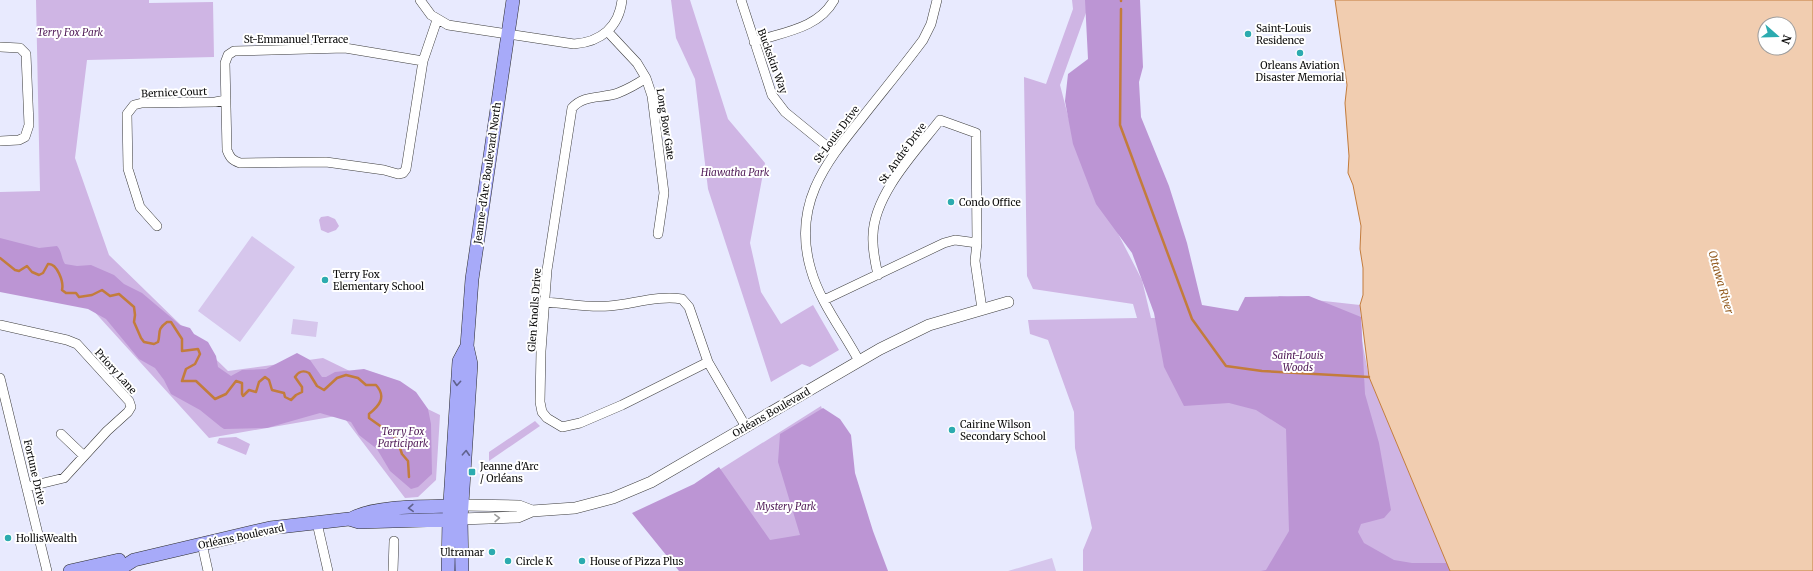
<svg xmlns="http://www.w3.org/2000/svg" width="1813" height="571" font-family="Merriweather,serif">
<rect width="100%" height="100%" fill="#e8eafe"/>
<path fill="#cfb5e4" d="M36 0H149V3L213 2 214 57 87 60 75 158 109 255 228 371 323 358 440 415 436 480 418 497 405 498 342 415 209 438 91 308 0 289V192L40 191Z
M671 0H690L728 119 765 163 750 243 761 292 781 324 813 305 839 350 810 367 802 364 771 382 708 189 695 79 676 38Z
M1072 0H1086L1087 10 1060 85 1079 158 1142 280 1151 318 1260 316 1279 296 1360 305 1362 341 1369 377 1450 571H1083V550L1092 528 1075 448 1074 412 1048 340 1030 334 1028 320 1137 318 1133 304 1033 289 1027 276 1024 77 1046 84 1073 9Z
M328 216 335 219 339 226 336 230 328 233 321 230 319 220 321 217Z
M821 406 875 571 653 510 678 496Z
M535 421 540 426 489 461V452Z
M236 437 250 444 246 455 217 443 219 438Z"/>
<path fill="#bc95d4" d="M1085 0H1140L1143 67 1139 82 1141 117 1169 186 1187 243 1202 305 1238 311 1245 297 1309 296 1361 317 1365 394 1379 443 1391 510 1384 518 1361 524 1358 532 1364 543 1394 560 1412 563H1448L1450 571H1261L1266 570 1289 531 1286 429 1256 410 1229 403 1184 406 1164 367 1154 313 1132 253 1096 204 1073 144 1065 101 1068 74 1088 59Z
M0 238 39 248 57 246C62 251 61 258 65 264L77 266 91 265 114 275 124 284 142 293 180 325 190 328 194 334 208 342 216 356 218 367 231 376 242 370 266 369 297 353 310 360 322 377H326L335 372 364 369 400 381 416 392 428 409 431 424 432 474 418 487 411 489 390 471 377 449 359 435 351 422 320 413 267 428 224 429 221 427 200 410 171 394 164 380 155 368 139 359 106 319 88 309 0 292Z
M823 408 840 419 851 435 855 473 873 531 888 571H679L632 513 694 484 719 467 770 540 800 535 778 462 780 434Z"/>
<path fill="#d6c6ec" d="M252 236 295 267 240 342 198 311Z
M293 319 318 322 316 337 291 334Z
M1052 558 1056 571H1008Z"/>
<path fill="#f1cdb0" stroke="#c37c3c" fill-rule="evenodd" d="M1335 0H1813V571H1450L1369 377 1360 305 1363 295V268L1360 249 1361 226 1353 185 1348 173 1349 156 1345 103 1347 85ZM1765 24H1789V48H1765Z"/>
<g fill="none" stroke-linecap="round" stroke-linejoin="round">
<path stroke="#c37c3c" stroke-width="2.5" d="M1121 0V1
M1121 9 1120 125 1192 319 1226 366 1262 371 1369 377
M0 258 15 270 19 271 27 266 32 272 39 275 43 273 48 264C57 263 64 282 62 290L66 293H76L79 297 92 295 102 290 110 296 119 294 134 307 135 315 134 322 141 338 144 342 154 344 158 342C161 333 156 330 167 322H171L182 339V351L198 349 200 354 195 364 186 369 182 381H196L215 399 226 394 236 381 242 383V394L243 396 249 390 256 392 259 382 265 377 269 380 272 390 284 393 285 397 291 400 296 395 302 392V387L295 377C299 371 303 370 309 373L317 386 324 390 337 378 346 375 358 378 366 385H376C387 397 379 406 369 414V418L393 435 398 442 402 454 408 461 409 477"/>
<g stroke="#3d3d3d" stroke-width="10">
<path id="minor" d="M420 0 431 15 448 25 574 44C601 42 619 27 622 0
M741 0 772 95 785 112 834 152
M608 32 637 63 646 78 652 96 664 193 658 234
M754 42C782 32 818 29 834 0
M0 47 20 48 26 54 29 125 25 137 19 140 0 141
M423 61 345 48 234 51 228 55 225 63 227 150C230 158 232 160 240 163L326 162 384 170 398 174 403 173 406 169 423 61 437 20
M646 78C637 84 628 89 618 93 602 99 584 94 572 108L547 270 541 351 540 402 542 412 547 418 562 427 580 423 622 405 708 362
M157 226 140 207 128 169 127 114 134 105 142 103 215 102 226 100
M878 275C875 262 872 248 873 235 874 194 916 151 940 120L976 133 977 243 975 261 982 309
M824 300 944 243 955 240 977 243
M544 302C565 303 588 308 609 306 633 304 659 295 682 299L689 307 708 362 746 427
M0 325 67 340 77 344 129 401 131 407 128 412 107 431 64 478 27 487
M859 361C843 331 820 302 811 270 792 206 824 165 861 119 882 92 903 67 923 40L931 24 937 0
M0 378 47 571
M61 434 84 456
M317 523 328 571
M202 544 208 571
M393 571 394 541"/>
</g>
<g stroke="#3d3d3d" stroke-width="12">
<path id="tertiary" d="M462 505 519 506 532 511
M461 519 518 517 532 511 575 508 613 498 651 482 880 349 929 325 1008 302"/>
</g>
<g stroke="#2c2c2c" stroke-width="14">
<path id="secondary" d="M351 519C375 505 428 507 457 506
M70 571 119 560
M107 571 123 567 134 560 270 528 349 519 359 522 461 519
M448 571 449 518 459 361 467 346
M462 571 461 519 471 364 467 346 472 279 513 0"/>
</g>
<use href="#minor" stroke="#fff" stroke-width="9"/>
<use href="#tertiary" stroke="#fff" stroke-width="11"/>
<use href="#secondary" stroke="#a7aaf9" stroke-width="13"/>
</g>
<defs><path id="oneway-chevron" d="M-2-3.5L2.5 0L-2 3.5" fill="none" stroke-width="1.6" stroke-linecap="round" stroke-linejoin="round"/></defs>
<g stroke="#60628d">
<use href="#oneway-chevron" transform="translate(457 383) rotate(94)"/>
<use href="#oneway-chevron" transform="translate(466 453) rotate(-87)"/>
<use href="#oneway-chevron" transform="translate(411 508) rotate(177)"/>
</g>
<use stroke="#9d9d9d" href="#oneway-chevron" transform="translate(497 518) rotate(-2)"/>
<g fill="#2cabaf" stroke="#fff" stroke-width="1.5">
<circle cx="1248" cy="34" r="4"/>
<circle cx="1300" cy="53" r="4"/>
<circle cx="951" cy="202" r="4"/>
<circle cx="325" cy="280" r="4"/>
<circle cx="952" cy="430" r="4"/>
<rect x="468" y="468" width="8" height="8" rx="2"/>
<circle cx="8" cy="538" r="4"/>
<circle cx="492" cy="552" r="4"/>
<circle cx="508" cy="561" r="4"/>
<circle cx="582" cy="561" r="4"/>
</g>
<g text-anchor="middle" stroke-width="4" stroke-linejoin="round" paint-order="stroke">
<g font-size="10" fill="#0a0a0a" stroke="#fff" text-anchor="start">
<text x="1256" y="32">Saint-Louis<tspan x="1256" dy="12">Residence</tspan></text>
<text x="1300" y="69" text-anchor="middle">Orleans Aviation<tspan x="1300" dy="12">Disaster Memorial</tspan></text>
<text x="959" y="206">Condo Office</text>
<text x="333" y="278">Terry Fox<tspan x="333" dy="12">Elementary School</tspan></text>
<text x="960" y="428">Cairine Wilson<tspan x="960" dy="12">Secondary School</tspan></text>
<text x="480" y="470">Jeanne d'Arc<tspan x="480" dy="12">/ Orléans</tspan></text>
<text x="16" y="542">HollisWealth</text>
<text x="484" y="556" text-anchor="end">Ultramar</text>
<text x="516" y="565">Circle K</text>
<text x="590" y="565">House of Pizza Plus</text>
</g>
<g font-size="10" font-style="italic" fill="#54205b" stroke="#fff">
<text x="70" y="36">Terry Fox Park</text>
<text x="735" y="176">Hiawatha Park</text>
<text x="1298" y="359">Saint-Louis<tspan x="1298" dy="12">Woods</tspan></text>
<text x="403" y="435">Terry Fox<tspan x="403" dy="12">Participark</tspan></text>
<text x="786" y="510">Mystery Park</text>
</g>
<g font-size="10" fill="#0a0a0a" stroke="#fff">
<text x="296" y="43">St-Emmanuel Terrace</text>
<text transform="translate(773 61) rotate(70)" y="4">Buckskin Way</text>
<text transform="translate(174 92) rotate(-2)" y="4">Bernice Court</text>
<text transform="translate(666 124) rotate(81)" y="4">Long Bow Gate</text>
<text transform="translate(836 134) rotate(-53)" y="4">St-Louis Drive</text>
<text transform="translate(902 153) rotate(-54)" y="4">St. André Drive</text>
<text transform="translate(487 173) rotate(-82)" y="4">Jeanne-d'Arc Boulevard North</text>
<text transform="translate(534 310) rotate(-86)" y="4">Glen Knolls Drive</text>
<text transform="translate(116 371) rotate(48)" y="4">Priory Lane</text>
<text transform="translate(771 412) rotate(-30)" y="4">Orléans Boulevard</text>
<text transform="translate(35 472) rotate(77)" y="4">Fortune Drive</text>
<text transform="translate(241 536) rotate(-12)" y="4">Orléans Boulevard</text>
</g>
<g font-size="11" font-style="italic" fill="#91591d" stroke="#fff">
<text transform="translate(1721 282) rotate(74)" y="4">Ottawa River</text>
</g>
</g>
<g transform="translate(1777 36) rotate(110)"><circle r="19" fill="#ffffff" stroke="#9d9d9d"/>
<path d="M0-3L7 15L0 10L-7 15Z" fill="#2cabaf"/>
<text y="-6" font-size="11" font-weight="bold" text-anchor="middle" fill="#0a0a0a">N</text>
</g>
</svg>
